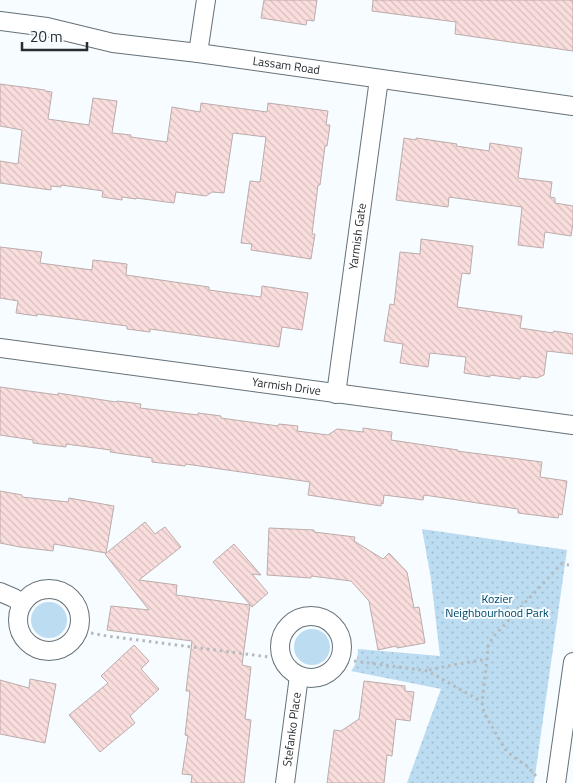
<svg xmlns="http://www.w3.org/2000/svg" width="573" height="783" font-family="'Titillium Web',sans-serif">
<defs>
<pattern id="park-dots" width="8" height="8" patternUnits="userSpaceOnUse" patternTransform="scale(1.25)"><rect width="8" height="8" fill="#bcdcf1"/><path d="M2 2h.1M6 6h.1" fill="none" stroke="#a2bdcf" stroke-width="1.8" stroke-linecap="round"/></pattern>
<pattern id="building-back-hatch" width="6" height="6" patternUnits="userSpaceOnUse" patternTransform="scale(1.25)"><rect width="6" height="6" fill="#fadedd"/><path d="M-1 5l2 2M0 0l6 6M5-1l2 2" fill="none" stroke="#d6bfbe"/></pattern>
</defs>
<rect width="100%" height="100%" fill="#f6fcff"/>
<path fill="#bcdcf1" d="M31 620a18 18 0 1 1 36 0a18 18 0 1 1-36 0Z
M294 647a18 18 0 1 1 36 0a18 18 0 1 1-36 0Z"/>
<path fill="url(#park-dots)" d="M422 529 567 550 534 783H407L441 689 351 671C356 665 358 657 358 649L440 656 431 579Z"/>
<path fill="url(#building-back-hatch)" stroke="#bcacab" d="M264 0H317L314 21 307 20 306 25 261 18Z
M373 0H573V51L455 34 456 22 372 11Z
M0 84 45 90V91L52 92 48 119 89 125 93 98 117 101 112 133 131 135V137L167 142 172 107 200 112 201 103 267 112 268 103 328 111 326 125H330L327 146H325L320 185H318L312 234H315L311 259 251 250 252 244 241 243 250 181 260 182 266 137 233 133 224 193 212 192 206 196 176 192 174 203 136 198V199L122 197V200L102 197 103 191 61 185V187L51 186V190L0 183V161L18 164 22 130 0 126Z
M404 138 416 140V138L457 144 456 146 489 151 490 143 522 148 518 178 552 182 550 197 555 198V203L573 206V223L571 236 545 232 543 248 518 245 522 207 449 197 448 207 396 200Z
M421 239 473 246 470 274 462 273 457 307 522 316 520 328 553 333 554 331 573 334V354L547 351 544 375 537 378 521 376 520 379 490 375V377L464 373 466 357 430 353 428 367 400 363 403 344 384 341 390 304 394 305 400 252 420 254Z
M0 247 42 252 40 263 92 270 93 260 127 264 126 275 209 287V290L261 297 262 286 308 293 302 330 282 327 279 347 150 329V332L127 329V326L37 314V316L16 313 18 301 0 298Z
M0 387 58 395V393L116 402 117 401 141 404 140 408 198 415V413L221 416V418L278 426 279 424 298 426 297 431 328 435 337 429 363 432V428L392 432 391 440 458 450 457 451 542 462 540 477 567 481 562 515 559 514 558 518 518 513V509L424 495 423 500 384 495 383 504 381 503V506L308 495 310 482 186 464 185 466 152 462V458L110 452 111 450 66 444V447L33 443V440L0 435Z
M0 491 22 495V497L68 502 69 498 114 506 106 553 54 544 53 551 20 547 0 543Z
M145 522 155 534 165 527 181 547 139 580 177 585 176 595 250 605 242 665 251 667 245 719 251 720 244 783H191L192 775 182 774 188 736 185 735 190 691H186L192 641 107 630 111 606 149 610 105 554Z
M269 528 314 530V532L355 537 354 541 383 559 389 553 407 572 414 608 419 607 425 643 397 648 396 646 378 650 369 601 351 581 311 576V578L267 575Z
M234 544 261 575 252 574 268 593 252 607 213 562Z
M134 645 149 661 141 669 159 689 130 716 135 723 100 752 69 715 108 683 101 676Z
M30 679 56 684 45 743 0 734V680L29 688Z
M364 681 405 686V691L414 692 410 721 396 719 392 756 387 755 384 783H327L334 730 341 731 359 719Z"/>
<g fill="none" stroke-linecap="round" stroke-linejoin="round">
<g stroke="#657178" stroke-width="20">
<g id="minor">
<path id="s1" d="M0 21 47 27 113 43 198 53 573 106"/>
<path d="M198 53 206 0"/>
<path id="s2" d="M0 348 573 425"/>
<path id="s3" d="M336 394 379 79"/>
<circle cx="49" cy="620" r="31"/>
<path d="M0 592 14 598 22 604"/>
<circle cx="311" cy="647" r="31"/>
<path id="s4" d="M285 783 299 676"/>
<path d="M556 783 573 662"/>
</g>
</g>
<path stroke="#b5babe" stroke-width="3" stroke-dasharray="2.5 4" stroke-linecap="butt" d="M91 633 107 636 138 640 269 657
M354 661 428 671 482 702
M429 670 442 667 487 659
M536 776 527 766 512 756 505 749 484 713 482 702 487 659 488 646 493 637 561 564 569 565"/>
<use href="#minor" stroke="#fff" stroke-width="18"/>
</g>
<g text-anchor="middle" stroke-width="4" stroke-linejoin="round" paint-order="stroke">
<g font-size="12" fill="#282d31" stroke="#f6fcff">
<text dy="4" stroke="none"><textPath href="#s1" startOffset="290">Lassam Road</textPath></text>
<text dy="4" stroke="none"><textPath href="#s3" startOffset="159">Yarmish Gate</textPath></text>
<text dy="4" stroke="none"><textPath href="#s2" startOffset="289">Yarmish Drive</textPath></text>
<text dy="4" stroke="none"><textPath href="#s4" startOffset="54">Stefanko Place</textPath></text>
</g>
<g font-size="12" fill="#014767" stroke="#f6fcff">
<text x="497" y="603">Kozier<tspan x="497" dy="14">Neighbourhood Park</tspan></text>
</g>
</g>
<path d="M22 42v8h65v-8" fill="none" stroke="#282d31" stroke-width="2.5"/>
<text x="30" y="42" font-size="15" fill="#282d31" stroke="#f6fcff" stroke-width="4" paint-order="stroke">20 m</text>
</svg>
